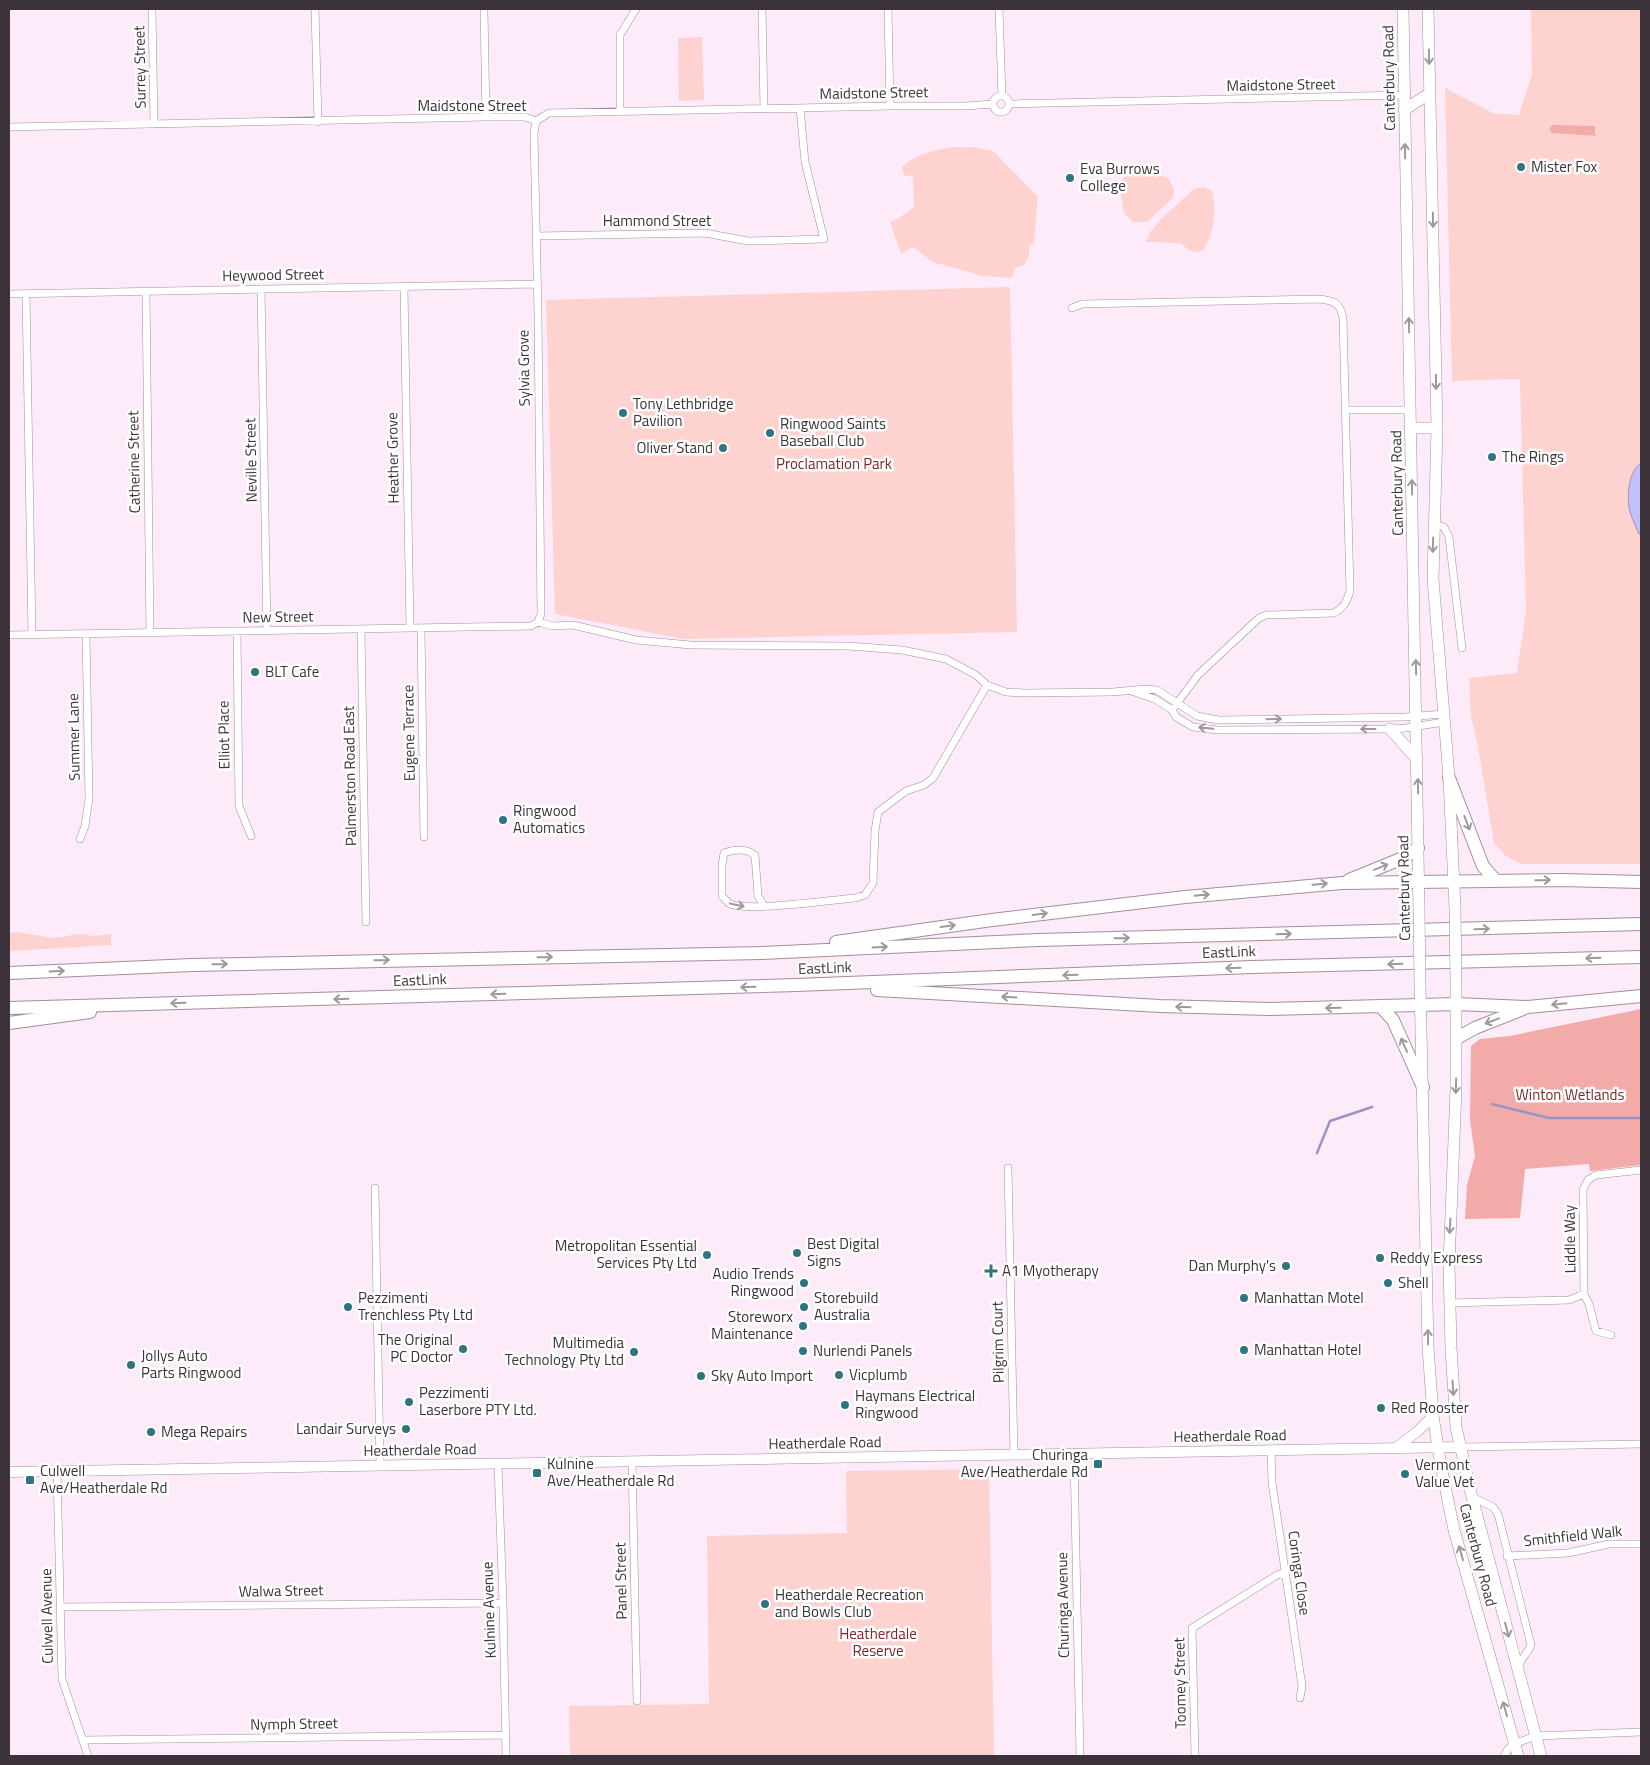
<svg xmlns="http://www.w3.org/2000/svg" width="1650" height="1765" font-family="'Titillium Web',sans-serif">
<rect width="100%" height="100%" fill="#feebfa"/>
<path fill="#fdd2cf" d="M1531 9H1641V864H1521L1506 856 1494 843 1477 741 1471 717 1469 678 1517 673 1526 611 1520 379 1452 381 1445 88 1495 114 1519 115 1532 74Z
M702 37 704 100 679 101 678 38Z
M955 147H971L993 151 1037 196V205L1034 242 1029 246V255L1024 265 1015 268 1012 278 983 276 933 262 913 247 901 254 890 222 899 218 914 207 913 177 904 175 902 167C916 154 936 149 955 147Z
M1135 174 1162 176 1168 178 1174 189 1173 198 1147 222H1133L1124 213 1119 185 1124 177Z
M1204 187 1212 191C1217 213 1214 232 1203 251L1192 252 1180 243 1146 242 1150 232 1160 220 1194 189Z
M1010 287 1017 632 684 639 555 614 546 300Z
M17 932 53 938 80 934 94 936 111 934V945L9 951V933Z
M989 1469 994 1756H570L569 1706 709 1704 707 1536 847 1533 846 1471Z"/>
<path fill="#f2aba8" d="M1553 125 1595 126V134L1597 136 1553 133 1550 131V127Z
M1641 1009V1165L1590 1171 1589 1164 1525 1169 1520 1218 1465 1219 1467 1185 1475 1156 1470 1120 1471 1046 1480 1039 1510 1036Z"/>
<path fill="#c1bffc" stroke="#9995c2" d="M1641 463V535L1639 534C1636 526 1630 516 1629 507 1627 493 1629 471 1641 463Z"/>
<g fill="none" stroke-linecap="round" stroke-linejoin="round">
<path stroke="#9995c2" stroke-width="2.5" d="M1492 1104 1549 1118H1641
M1317 1153 1330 1121 1372 1107"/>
<g stroke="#a08f9c" stroke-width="8">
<path id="street" d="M152 9 154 124
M315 9 318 122
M484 9 486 117
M762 9 764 109
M888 9 890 106
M999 9 1002 96
M993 104a8 8 0 1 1 16 0a8 8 0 1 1-16 0Z
M1010 104 1404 95
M620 112V35L636 9
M9 127 486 117H525L536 121 549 113 890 106H966L993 104
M536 236 705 233 748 241 824 239 805 162 800 108
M404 287 410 628
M261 289 267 630
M146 291 150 633
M9 294 537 284
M26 294 32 635
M1072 308 1082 304 1320 299C1335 301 1340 303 1343 318L1350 591C1347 601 1344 608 1334 613L1266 615 1259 618 1198 675 1172 710
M1346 410H1411
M1434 524 1444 527 1449 537 1462 648
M538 622 553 626 573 625 636 640 691 645 848 646 902 650 946 659 976 675 987 685 1006 692 1025 693 1113 692 1145 689 1157 690 1197 716 1218 720 1405 717 1444 714
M421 628 424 837
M361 629 366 922
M237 631 239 806 251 836
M9 635 531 626 538 622 541 614 538 313 534 133 536 121
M1131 691 1155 699 1172 710 1176 717 1193 727 1217 730 1390 729 1406 728 1444 722
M80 839 85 826 89 798 86 634
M764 906 758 896 755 855C745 848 735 849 724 853L722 865V896C724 898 727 902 730 904 748 912 831 900 855 898L865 895 873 883 875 831 878 812 906 791 924 785 933 778 987 685
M1008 1168 1014 1455
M375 1188 380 1465
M1584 1294 1589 1304 1596 1331 1611 1335
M1449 1303 1569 1300 1584 1294 1583 1190 1588 1180 1596 1175 1641 1170
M1460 1447 1641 1444
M1271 1450 1272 1482 1302 1686 1300 1698
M1074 1454 1080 1756
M632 1461 637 1701
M498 1464 503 1603 506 1756
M57 1471 62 1679 88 1756
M1472 1497 1493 1507 1498 1514 1531 1645 1529 1649 1517 1667
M1507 1556 1568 1553 1609 1544H1641
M60 1607 503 1603
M83 1740 505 1735
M1195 1756 1192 1628 1277 1575 1285 1573
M1504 1756 1508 1749 1514 1744 1535 1736 1641 1732"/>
</g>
<g stroke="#a08f9c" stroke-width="11">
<path id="secondary" d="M1397 1447 1418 1431 1433 1416
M9 1472 1460 1447"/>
</g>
<g stroke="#a08f9c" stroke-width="12">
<path id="primary" d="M1403 9 1419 909
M1428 9 1437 428 1433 579 1449 778 1455 909
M1404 110 1430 93
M1411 428H1437
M1390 729 1417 759
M1456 984V1089L1449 1264 1451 1348 1456 1427 1472 1497 1541 1756
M1420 985 1428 1347 1433 1416 1441 1466 1454 1530 1518 1756"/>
</g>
<g stroke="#a08f9c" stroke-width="14">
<path id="highway" d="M1449 778 1483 866 1495 880
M1349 880 1403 858 1418 848
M836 942 992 920 1185 897 1342 883 1562 880 1641 882
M9 973 192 965 761 953 1038 940 1641 924
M877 990 1160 1006 1270 1009 1456 1004 1528 1007 1641 996
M1381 1007 1393 1020 1423 1087
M9 1008 797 985 1252 967 1641 957
M9 1023 90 1012
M1457 1038 1475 1028 1523 1009"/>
</g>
<use href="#street" stroke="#fff" stroke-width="7"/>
<use href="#secondary" stroke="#fff" stroke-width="10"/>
<use href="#primary" stroke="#fff" stroke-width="11"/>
<use href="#highway" stroke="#fff" stroke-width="12"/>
<g stroke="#a08f9c" stroke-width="12" stroke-linecap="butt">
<path id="primary-bridge" d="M1419 909 1420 985
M1455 909 1456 984"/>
</g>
<use href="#primary-bridge" stroke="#fff" stroke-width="11"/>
</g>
<defs><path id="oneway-shaft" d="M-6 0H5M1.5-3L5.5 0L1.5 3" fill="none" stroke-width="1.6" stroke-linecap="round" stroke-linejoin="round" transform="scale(1.25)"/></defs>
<g stroke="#9d999c">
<use href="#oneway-shaft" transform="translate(1429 57) rotate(89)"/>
<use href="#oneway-shaft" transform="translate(1405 151) rotate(-91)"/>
<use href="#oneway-shaft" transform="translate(1433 220) rotate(89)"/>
<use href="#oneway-shaft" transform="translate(1409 325) rotate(-91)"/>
<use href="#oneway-shaft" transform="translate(1436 382) rotate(89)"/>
<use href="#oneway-shaft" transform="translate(1412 487) rotate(-91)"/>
<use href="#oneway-shaft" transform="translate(1433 545) rotate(91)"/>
<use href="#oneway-shaft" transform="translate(1416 667) rotate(-91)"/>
<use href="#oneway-shaft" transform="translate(1274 719) rotate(-1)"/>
<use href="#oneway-shaft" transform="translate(1206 728) rotate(-174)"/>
<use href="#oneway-shaft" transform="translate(1368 729) rotate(-180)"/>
<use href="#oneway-shaft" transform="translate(1418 786) rotate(-91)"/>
<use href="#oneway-shaft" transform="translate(1467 823) rotate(69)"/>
<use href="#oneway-shaft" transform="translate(1381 867) rotate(-22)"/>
<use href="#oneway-shaft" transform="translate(1543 880) rotate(-1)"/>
<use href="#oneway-shaft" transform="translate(1320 884) rotate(-5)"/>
<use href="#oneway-shaft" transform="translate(1202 895) rotate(-6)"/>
<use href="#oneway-shaft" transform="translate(737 905) rotate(12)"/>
<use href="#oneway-shaft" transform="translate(1040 914) rotate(-7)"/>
<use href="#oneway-shaft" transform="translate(948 926) rotate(-8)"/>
<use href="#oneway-shaft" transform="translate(1482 929) rotate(-2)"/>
<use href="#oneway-shaft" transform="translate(1284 934) rotate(-2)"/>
<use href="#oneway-shaft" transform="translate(1122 938) rotate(-1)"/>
<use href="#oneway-shaft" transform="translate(880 947) rotate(-3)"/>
<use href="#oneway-shaft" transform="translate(545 957) rotate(-1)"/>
<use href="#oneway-shaft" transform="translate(1593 958) rotate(178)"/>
<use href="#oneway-shaft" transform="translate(382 960) rotate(-1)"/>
<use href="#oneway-shaft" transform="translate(220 964) rotate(-1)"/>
<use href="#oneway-shaft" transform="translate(1395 964) rotate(178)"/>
<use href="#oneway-shaft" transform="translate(1233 968) rotate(178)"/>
<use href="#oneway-shaft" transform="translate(57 971) rotate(-3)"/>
<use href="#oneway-shaft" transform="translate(1070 975) rotate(178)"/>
<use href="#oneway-shaft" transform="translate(748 987) rotate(178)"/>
<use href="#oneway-shaft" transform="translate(498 994) rotate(178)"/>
<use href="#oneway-shaft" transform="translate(1009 997) rotate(-177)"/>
<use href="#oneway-shaft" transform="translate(341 999) rotate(178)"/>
<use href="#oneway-shaft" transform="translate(178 1003) rotate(178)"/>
<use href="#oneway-shaft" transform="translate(1559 1004) rotate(174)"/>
<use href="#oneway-shaft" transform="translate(1183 1007) rotate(-178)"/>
<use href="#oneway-shaft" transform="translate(1333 1008) rotate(179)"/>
<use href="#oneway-shaft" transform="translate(1492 1021) rotate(159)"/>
<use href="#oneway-shaft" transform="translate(1404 1045) rotate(-114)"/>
<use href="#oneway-shaft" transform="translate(1456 1086) rotate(91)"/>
<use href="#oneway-shaft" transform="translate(1450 1226) rotate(93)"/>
<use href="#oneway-shaft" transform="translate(1428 1337) rotate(-91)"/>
<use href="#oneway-shaft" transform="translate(1453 1388) rotate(86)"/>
<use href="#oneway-shaft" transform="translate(1461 1553) rotate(-106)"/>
<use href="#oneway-shaft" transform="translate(1507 1630) rotate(75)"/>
<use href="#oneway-shaft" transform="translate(1505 1709) rotate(-106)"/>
</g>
<g fill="#2e7481" stroke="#fff" stroke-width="2">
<circle cx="1521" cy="167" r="5"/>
<circle cx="1070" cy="178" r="5"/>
<circle cx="623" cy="413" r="5"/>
<circle cx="770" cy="433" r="5"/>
<circle cx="723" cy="448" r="5"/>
<circle cx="1492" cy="457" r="5"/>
<circle cx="255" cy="672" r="5"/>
<circle cx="503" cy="820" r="5"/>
<circle cx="797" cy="1253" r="5"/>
<circle cx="707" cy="1255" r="5"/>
<circle cx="1380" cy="1258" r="5"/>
<circle cx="1286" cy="1266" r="5"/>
<path d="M988.5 1263.5h5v5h5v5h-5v5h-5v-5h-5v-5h5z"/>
<circle cx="804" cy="1283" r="5"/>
<circle cx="1388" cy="1283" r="5"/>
<circle cx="1244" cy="1298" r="5"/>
<circle cx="348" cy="1307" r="5"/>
<circle cx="804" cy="1307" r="5"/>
<circle cx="803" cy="1326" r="5"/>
<circle cx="463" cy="1349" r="5"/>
<circle cx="1244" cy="1350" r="5"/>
<circle cx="803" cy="1351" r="5"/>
<circle cx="634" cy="1352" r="5"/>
<circle cx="131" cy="1365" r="5"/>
<circle cx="839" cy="1375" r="5"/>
<circle cx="701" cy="1376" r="5"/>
<circle cx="409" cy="1402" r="5"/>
<circle cx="845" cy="1405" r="5"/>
<circle cx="1381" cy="1408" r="5"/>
<circle cx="406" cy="1429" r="5"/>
<circle cx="151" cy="1432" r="5"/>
<rect x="1093" y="1459" width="10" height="10" rx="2.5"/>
<rect x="532" y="1468" width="10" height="10" rx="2.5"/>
<circle cx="1405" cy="1474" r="5"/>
<rect x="25" y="1475" width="10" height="10" rx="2.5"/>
<circle cx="765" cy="1604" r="5"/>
</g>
<g text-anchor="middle" stroke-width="5" stroke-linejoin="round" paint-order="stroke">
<g font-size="15" fill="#3b3339" stroke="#fff">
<text transform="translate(140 67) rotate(-91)" y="5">Surrey Street</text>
<text transform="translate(1389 78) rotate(-91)" y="5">Canterbury Road</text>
<text transform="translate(1281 85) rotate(-1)" y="5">Maidstone Street</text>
<text transform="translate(874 93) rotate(-1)" y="5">Maidstone Street</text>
<text x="472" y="111">Maidstone Street</text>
<text x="657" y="226">Hammond Street</text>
<text transform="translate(273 275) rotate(-1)" y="5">Heywood Street</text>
<text transform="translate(524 368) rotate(-91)" y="5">Sylvia Grove</text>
<text transform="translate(393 458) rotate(-91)" y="5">Heather Grove</text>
<text transform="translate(251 460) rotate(-91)" y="5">Neville Street</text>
<text transform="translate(134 462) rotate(-91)" y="5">Catherine Street</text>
<text transform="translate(1397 483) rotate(-91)" y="5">Canterbury Road</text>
<text transform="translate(278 617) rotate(-1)" y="5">New Street</text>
<text transform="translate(409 733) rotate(-91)" y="5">Eugene Terrace</text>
<text transform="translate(224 735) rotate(-91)" y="5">Elliot Place</text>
<text transform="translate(74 737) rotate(-91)" y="5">Summer Lane</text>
<text transform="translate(350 776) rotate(-91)" y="5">Palmerston Road East</text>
<text transform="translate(1404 888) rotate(-91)" y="5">Canterbury Road</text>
<text transform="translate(1229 952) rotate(-2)" y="5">EastLink</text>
<text transform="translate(825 968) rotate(-2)" y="5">EastLink</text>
<text transform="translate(420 980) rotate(-2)" y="5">EastLink</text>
<text transform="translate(1570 1239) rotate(-91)" y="5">Liddle Way</text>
<text transform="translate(998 1342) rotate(-91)" y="5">Pilgrim Court</text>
<text transform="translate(1230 1436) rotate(-1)" y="5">Heatherdale Road</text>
<text transform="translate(825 1443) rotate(-1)" y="5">Heatherdale Road</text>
<text transform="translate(420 1450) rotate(-1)" y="5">Heatherdale Road</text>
<text transform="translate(1573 1536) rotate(-6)" y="5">Smithfield Walk</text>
<text transform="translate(1478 1555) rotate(75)" y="5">Canterbury Road</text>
<text transform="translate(1299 1573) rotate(82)" y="5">Coringa Close</text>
<text transform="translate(621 1581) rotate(-91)" y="5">Panel Street</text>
<text transform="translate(281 1591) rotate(-1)" y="5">Walwa Street</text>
<text transform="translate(1063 1605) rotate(-91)" y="5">Churinga Avenue</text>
<text transform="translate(489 1610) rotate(-92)" y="5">Kulnine Avenue</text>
<text transform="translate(47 1616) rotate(-91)" y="5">Culwell Avenue</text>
<text transform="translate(1180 1683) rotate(-91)" y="5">Toomey Street</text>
<text transform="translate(294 1724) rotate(-1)" y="5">Nymph Street</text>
</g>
<g font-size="15" fill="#3b3339" stroke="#fff" text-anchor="start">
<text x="1531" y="172">Mister Fox</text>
<text x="1080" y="174">Eva Burrows<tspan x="1080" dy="17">College</tspan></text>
<text x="633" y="409">Tony Lethbridge<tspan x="633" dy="17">Pavilion</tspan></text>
<text x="780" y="429">Ringwood Saints<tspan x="780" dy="17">Baseball Club</tspan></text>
<text x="713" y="453" text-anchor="end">Oliver Stand</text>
<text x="1502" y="462">The Rings</text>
<text x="265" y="677">BLT Cafe</text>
<text x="513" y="816">Ringwood<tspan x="513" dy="17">Automatics</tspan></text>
<text x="807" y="1249">Best Digital<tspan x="807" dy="17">Signs</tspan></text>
<text x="697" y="1251" text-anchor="end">Metropolitan Essential<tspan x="697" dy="17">Services Pty Ltd</tspan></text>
<text x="1390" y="1263">Reddy Express</text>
<text x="1276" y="1271" text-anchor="end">Dan Murphy's</text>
<text x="1002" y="1276">A1 Myotherapy</text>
<text x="794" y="1279" text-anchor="end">Audio Trends<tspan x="794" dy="17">Ringwood</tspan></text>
<text x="1398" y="1288">Shell</text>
<text x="358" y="1303">Pezzimenti<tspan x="358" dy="17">Trenchless Pty Ltd</tspan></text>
<text x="814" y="1303">Storebuild<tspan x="814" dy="17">Australia</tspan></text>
<text x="1254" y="1303">Manhattan Motel</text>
<text x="793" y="1322" text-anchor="end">Storeworx<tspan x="793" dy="17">Maintenance</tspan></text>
<text x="453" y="1345" text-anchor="end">The Original<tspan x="453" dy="17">PC Doctor</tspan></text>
<text x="624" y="1348" text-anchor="end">Multimedia<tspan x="624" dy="17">Technology Pty Ltd</tspan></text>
<text x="1254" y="1355">Manhattan Hotel</text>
<text x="813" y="1356">Nurlendi Panels</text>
<text x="141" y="1361">Jollys Auto<tspan x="141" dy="17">Parts Ringwood</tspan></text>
<text x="849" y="1380">Vicplumb</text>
<text x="711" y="1381">Sky Auto Import</text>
<text x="419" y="1398">Pezzimenti<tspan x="419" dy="17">Laserbore PTY Ltd.</tspan></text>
<text x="855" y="1401">Haymans Electrical<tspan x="855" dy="17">Ringwood</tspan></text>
<text x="1391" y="1413">Red Rooster</text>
<text x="396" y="1434" text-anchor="end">Landair Surveys</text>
<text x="161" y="1437">Mega Repairs</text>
<text x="1088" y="1460" text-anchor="end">Churinga<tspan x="1088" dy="17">Ave/Heatherdale Rd</tspan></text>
<text x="547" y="1469">Kulnine<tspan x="547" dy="17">Ave/Heatherdale Rd</tspan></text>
<text x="1415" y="1470">Vermont<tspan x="1415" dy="17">Value Vet</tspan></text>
<text x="40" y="1476">Culwell<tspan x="40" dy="17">Ave/Heatherdale Rd</tspan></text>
<text x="775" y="1600">Heatherdale Recreation<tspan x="775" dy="17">and Bowls Club</tspan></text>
</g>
<g font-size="15" fill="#7c292b" stroke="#fff">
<text x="834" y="469">Proclamation Park</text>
<text x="1570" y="1100">Winton Wetlands</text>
<text x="878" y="1639">Heatherdale<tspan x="878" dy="17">Reserve</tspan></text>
</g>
</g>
<rect width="1650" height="1765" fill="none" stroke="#3b3339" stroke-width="20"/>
</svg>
